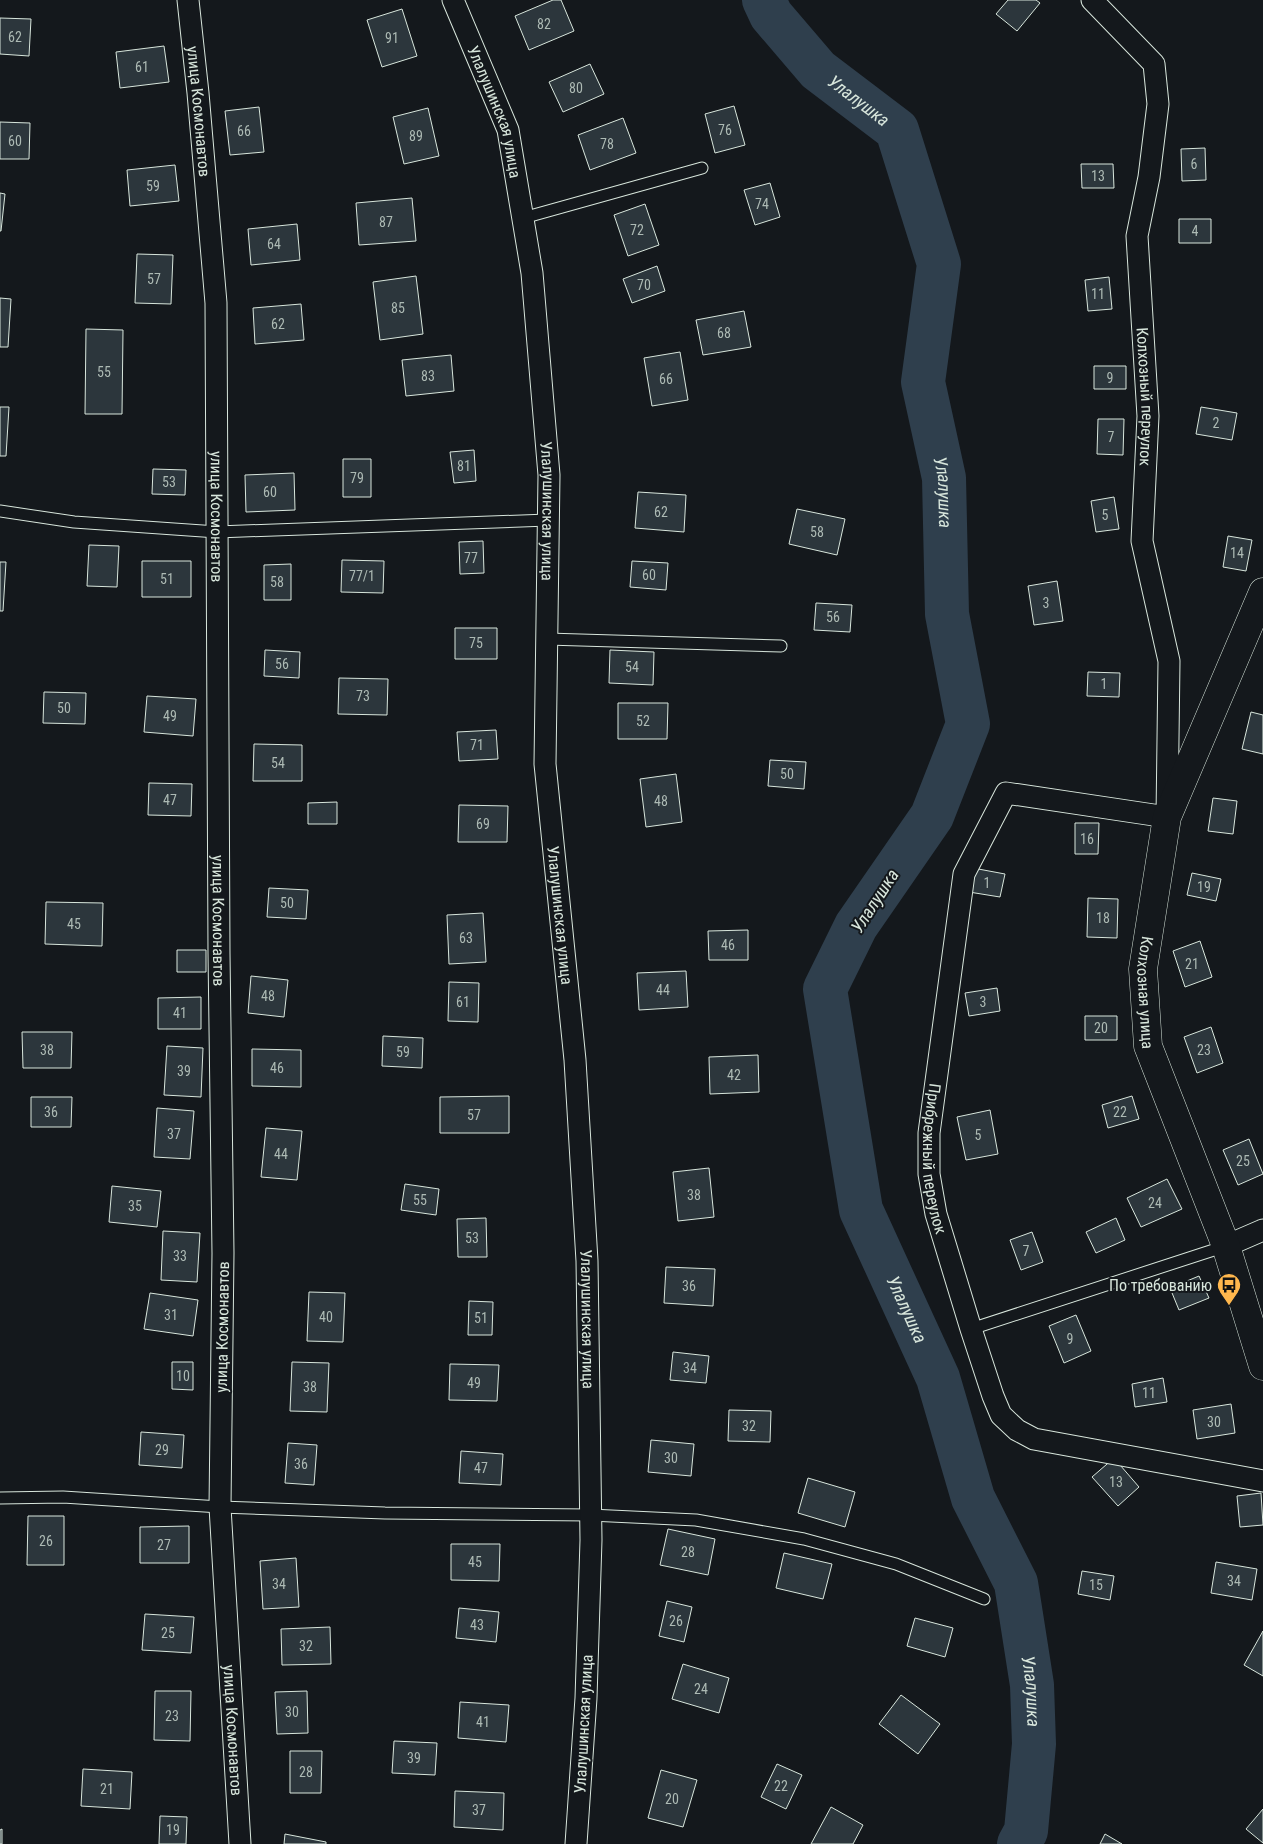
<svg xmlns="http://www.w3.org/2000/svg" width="1263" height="1844" font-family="'Roboto Condensed',sans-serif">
<rect width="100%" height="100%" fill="#14181c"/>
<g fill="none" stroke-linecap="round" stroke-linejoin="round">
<path stroke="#2f3f4d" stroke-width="44" id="s1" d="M764 0 771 15 818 70 897 130 939 264 923 382 944 478 947 614 968 724 932 816 856 926 825 989 861 1210 938 1378 973 1498 1016 1583 1032 1685 1034 1744 1026 1831 1019 1844"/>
</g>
<path fill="#2c363c" stroke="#d8e6dc" d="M553 0H561L574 31 529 50 515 16Z
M1008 0H1036L1040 3 1017 31 996 14Z
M402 9 417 56 382 67 367 20Z
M0 18 31 19 29 56 0 54Z
M164 46 169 82 120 88 116 52Z
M590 64 604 94 563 112 549 82Z
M734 106 745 145 715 153 705 114Z
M259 107 264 152 230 155 225 111Z
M428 108 439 156 404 164 393 117Z
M623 118 636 153 590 170 578 135Z
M0 122 30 123 29 159H0Z
M1205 148 1206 180 1182 181 1181 149Z
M1081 164H1113L1114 188H1082Z
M175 165 179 201 130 206 127 170Z
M770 183 780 217 755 225 744 190Z
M0 193 5 194 1 231H0Z
M412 198 416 241 359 245 356 203Z
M645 204 659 245 628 256 614 215Z
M1179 219H1211V243H1179Z
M297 224 300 260 251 265 248 229Z
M137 254 173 255 171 304 135 303Z
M657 266 665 291 632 303 623 279Z
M416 276 423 334 380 340 373 282Z
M1109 277 1112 309 1088 311 1085 280Z
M0 298 11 299 8 347H0Z
M301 304 304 340 255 344 253 308Z
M744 311 751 347 703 355 696 320Z
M86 329 123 330 122 414H85Z
M680 352 688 400 652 406 644 358Z
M451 355 454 391 406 396 402 360Z
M1094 366H1126V389H1094Z
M0 407H9L6 456H0Z
M1201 407 1237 413 1232 440 1196 434Z
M1098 419H1124L1123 455 1097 454Z
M474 450 476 481 454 483 450 452Z
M343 459H371V497H343Z
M153 469 186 470 185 495 152 494Z
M294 473 295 510 246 512 245 475Z
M638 492 686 495 684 532 635 528Z
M1114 497 1119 529 1096 532 1091 501Z
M797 509 845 519 837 555 789 544Z
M1228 536 1252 540 1246 571 1223 567Z
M483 541 484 573 460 574 459 542Z
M89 545 119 546 117 587 87 586Z
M342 560 384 561 383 593 341 592Z
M142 561H191V597H142Z
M632 561 668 563 666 590 630 587Z
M0 562H6L3 611H0Z
M291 564V600H264V565Z
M1057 581 1063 621 1034 625 1028 586Z
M816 603 852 605 850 632 814 630Z
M455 628H497V659H455Z
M265 650 300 652 299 678 264 676Z
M610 650 654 652 653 685 609 683Z
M1088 672 1120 673 1119 697 1087 696Z
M339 678 388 679 387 715 338 714Z
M44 692 86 693 85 724 43 723Z
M147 696 196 699 193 736 144 732Z
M618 703H668L667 739H618Z
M1251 712 1263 715V754L1242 749Z
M496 730 498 759 459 761 457 732Z
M254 744 302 745V781H253Z
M770 760 806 762 804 789 768 786Z
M676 774 682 822 646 827 640 779Z
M149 783 192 784 191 816 148 815Z
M1213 798 1237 801 1233 834 1208 831Z
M337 802V824H308V803Z
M459 805 508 806 507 842H458Z
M1075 823H1099L1098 854H1075Z
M973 868 1005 874 1000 897 969 892Z
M1192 873 1221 879 1216 901 1187 895Z
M269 888 308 890 306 919 267 917Z
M1088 898 1118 899 1117 938 1087 937Z
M46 902 103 903 102 946 45 944Z
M483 913 486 962 449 964 447 915Z
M748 930V960H709L708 931Z
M1200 941 1212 977 1185 987 1173 951Z
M177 950H206V972H177Z
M686 971 688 1007 639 1010 637 973Z
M251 976 288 980 284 1017 248 1013Z
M449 982 479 983 478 1022 448 1021Z
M997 988 1000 1011 969 1016 965 993Z
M201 997V1029H158V998Z
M1085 1016H1117V1040H1085Z
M1211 1027 1223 1063 1197 1073 1184 1037Z
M22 1032H72L71 1068H23Z
M383 1036 423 1038 422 1068 382 1066Z
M167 1046 203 1048 201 1097 164 1095Z
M252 1049 301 1050V1087L252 1086Z
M758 1055 759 1092 710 1094 709 1057Z
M509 1096V1133H440V1097Z
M1132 1096 1139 1119 1108 1128 1102 1105Z
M31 1097H72L71 1127H31Z
M157 1108 194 1111 190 1159 154 1157Z
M990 1110 998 1154 966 1160 957 1117Z
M266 1128 302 1131 297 1180 261 1177Z
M1249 1139 1263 1174 1238 1185 1223 1150Z
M709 1168 714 1217 678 1221 673 1172Z
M1167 1179 1182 1209 1141 1227 1127 1198Z
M405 1184 439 1189 436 1215 401 1210Z
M112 1186 161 1191 157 1227 109 1222Z
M486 1218 487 1257H458L457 1219Z
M1116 1218 1125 1240 1096 1253 1086 1232Z
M163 1231 200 1233 197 1282 161 1280Z
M1032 1232 1043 1262 1021 1270 1010 1240Z
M666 1267 715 1269 713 1306 664 1303Z
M1199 1276 1209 1298 1179 1310 1170 1288Z
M309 1292 345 1293 343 1342 307 1341Z
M150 1293 198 1300 193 1336 144 1329Z
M469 1301 493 1302 492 1335H468Z
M1076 1315 1091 1351 1064 1363 1049 1326Z
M673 1352 709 1356 706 1383 670 1380Z
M172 1362H193V1390L172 1389Z
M292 1362 329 1363 327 1412 290 1411Z
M450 1364 499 1365 497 1401 449 1400Z
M1163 1378 1167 1402 1135 1407 1132 1384Z
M1231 1404 1235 1433 1197 1439 1193 1410Z
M729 1410 771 1411 770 1442 728 1441Z
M141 1432 184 1435 182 1468 139 1465Z
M651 1440 694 1444 691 1476 648 1472Z
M288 1443 317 1445 314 1485 285 1483Z
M461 1451 503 1454 501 1485 459 1483Z
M1114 1458 1139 1487 1118 1506 1092 1477Z
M808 1478 855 1492 845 1527 798 1513Z
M1261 1493 1263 1525 1240 1527 1237 1496Z
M28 1516H64V1565H27Z
M189 1526V1563H140V1527Z
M668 1529 715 1539 708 1575 660 1565Z
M451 1544H500L499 1581 451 1580Z
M784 1553 832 1564 823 1599 776 1588Z
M296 1558 299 1607 263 1609 260 1561Z
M1216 1562 1257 1569 1252 1600 1211 1593Z
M1082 1571 1114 1576 1110 1600 1078 1594Z
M667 1601 692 1607 684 1642 659 1636Z
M459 1608 499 1612 496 1642 456 1638Z
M145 1614 194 1617 191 1653 142 1650Z
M915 1618 953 1628 945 1657 907 1646Z
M330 1627 331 1664 282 1665 281 1629Z
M1263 1631V1676L1244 1665Z
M683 1664 729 1678 719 1713 672 1699Z
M155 1691H191L190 1741 154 1740Z
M307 1691 308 1733 277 1734 275 1692Z
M901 1695 940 1724 918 1754 879 1724Z
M460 1702 509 1705 506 1742 458 1738Z
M394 1741 437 1743 435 1775 392 1773Z
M290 1751H322L321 1793H290Z
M777 1764 802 1775 786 1809 761 1797Z
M83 1769 132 1772 130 1809 81 1806Z
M661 1770 697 1780 683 1827 648 1818Z
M455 1791 504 1793 503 1830 454 1827Z
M831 1807 863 1825 853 1844H811Z
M1263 1809V1843L1246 1829Z
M160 1816 187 1817 186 1844H159Z
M2 1829V1844H0V1830Z
M285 1834 326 1842V1844H284Z
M1105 1834 1122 1844H1100Z"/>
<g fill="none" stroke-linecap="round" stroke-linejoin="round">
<g stroke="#d8e6dc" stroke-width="13">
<path id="service" d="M523 218 702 168
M0 511 74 522 217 532 548 520
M547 639 781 646
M971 1329 1226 1246
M0 1498 63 1497 220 1507 385 1513 590 1515 696 1520 804 1539 896 1564 984 1599"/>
</g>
<g stroke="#d8e6dc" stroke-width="23">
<g id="minor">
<path id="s2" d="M188 0 198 93 216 303 219 953 223 1253 220 1507 240 1844"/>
<path id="s3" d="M453 0 508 130 532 273 549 475 545 764 575 1060 587 1261 591 1540 586 1698 576 1844"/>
<path id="s4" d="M1092 0 1154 64 1158 104 1149 177 1137 236 1148 416 1142 541 1169 661 1167 817 1006 793 964 874 929 1133V1174L936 1214 971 1329 993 1396 1001 1415 1017 1430 1034 1439 1263 1481"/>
<path d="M1226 1246 1263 1230"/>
</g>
</g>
<g stroke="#d8e6dc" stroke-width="29">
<g id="tertiary">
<path id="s5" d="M1263 592 1167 817 1143 969 1148 1046 1226 1246 1263 1366"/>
</g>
</g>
<use href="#service" stroke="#14181c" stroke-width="11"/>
<use href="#minor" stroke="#14181c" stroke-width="21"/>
<use href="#tertiary" stroke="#14181c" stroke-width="28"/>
</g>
<defs>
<g id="bus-pin" transform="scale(1.25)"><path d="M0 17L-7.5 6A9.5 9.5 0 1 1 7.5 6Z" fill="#ffb74d" stroke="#14181c"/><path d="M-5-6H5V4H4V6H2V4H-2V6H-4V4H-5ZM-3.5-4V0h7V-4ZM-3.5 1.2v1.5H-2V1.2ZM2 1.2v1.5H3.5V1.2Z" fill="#111"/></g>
</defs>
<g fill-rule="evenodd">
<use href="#bus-pin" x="1229" y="1285"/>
</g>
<g text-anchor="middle" stroke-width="4" stroke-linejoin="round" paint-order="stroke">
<g font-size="14" fill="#adbab4">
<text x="544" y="29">82</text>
<text x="15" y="42">62</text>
<text x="392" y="43">91</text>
<text x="142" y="72">61</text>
<text x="576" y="93">80</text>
<text x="725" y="135">76</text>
<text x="244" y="136">66</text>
<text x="416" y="141">89</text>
<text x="15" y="146">60</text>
<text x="607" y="149">78</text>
<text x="1194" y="169">6</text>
<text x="1098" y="181">13</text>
<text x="153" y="191">59</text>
<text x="762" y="209">74</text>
<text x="386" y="227">87</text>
<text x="637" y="235">72</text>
<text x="1195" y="236">4</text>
<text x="274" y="249">64</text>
<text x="154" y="284">57</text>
<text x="644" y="290">70</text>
<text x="1098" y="299">11</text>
<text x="398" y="313">85</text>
<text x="278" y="329">62</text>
<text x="724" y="338">68</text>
<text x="104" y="377">55</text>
<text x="428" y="381">83</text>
<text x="1110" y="383">9</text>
<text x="666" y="384">66</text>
<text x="1216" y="428">2</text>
<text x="1111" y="442">7</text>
<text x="464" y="471">81</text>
<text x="357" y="483">79</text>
<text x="169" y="487">53</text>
<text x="270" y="497">60</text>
<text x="661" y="517">62</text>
<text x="1105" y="520">5</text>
<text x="817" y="537">58</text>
<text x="1237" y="558">14</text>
<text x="471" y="563">77</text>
<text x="649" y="580">60</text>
<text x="362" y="581">77/1</text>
<text x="167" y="584">51</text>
<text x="277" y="587">58</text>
<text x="1046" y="608">3</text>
<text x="833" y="622">56</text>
<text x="476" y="648">75</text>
<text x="282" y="669">56</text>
<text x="632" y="672">54</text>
<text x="1104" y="689">1</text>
<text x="363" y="701">73</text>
<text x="64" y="713">50</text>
<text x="170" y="721">49</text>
<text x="643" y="726">52</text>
<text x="477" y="750">71</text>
<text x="278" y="768">54</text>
<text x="787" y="779">50</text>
<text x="170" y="805">47</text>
<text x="661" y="806">48</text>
<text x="483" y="829">69</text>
<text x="1087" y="844">16</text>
<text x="987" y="888">1</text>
<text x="1204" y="892">19</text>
<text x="287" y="908">50</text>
<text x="1103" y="923">18</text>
<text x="74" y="929">45</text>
<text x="466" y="943">63</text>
<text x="728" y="950">46</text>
<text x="1192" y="969">21</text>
<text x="663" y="995">44</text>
<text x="268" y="1001">48</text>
<text x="463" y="1007">61</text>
<text x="983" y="1007">3</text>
<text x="180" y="1018">41</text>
<text x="1101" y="1033">20</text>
<text x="47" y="1055">38</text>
<text x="1204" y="1055">23</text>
<text x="403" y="1057">59</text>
<text x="277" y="1073">46</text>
<text x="184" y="1076">39</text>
<text x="734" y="1080">42</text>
<text x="51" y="1117">36</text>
<text x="1120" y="1117">22</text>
<text x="474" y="1120">57</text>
<text x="174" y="1139">37</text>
<text x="978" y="1140">5</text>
<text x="281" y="1159">44</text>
<text x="1243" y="1166">25</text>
<text x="694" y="1200">38</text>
<text x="420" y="1205">55</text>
<text x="1155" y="1208">24</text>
<text x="135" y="1211">35</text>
<text x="472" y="1243">53</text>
<text x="1026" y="1256">7</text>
<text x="180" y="1261">33</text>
<text x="689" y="1291">36</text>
<text x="171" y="1320">31</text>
<text x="326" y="1322">40</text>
<text x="481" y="1323">51</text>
<text x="1070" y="1344">9</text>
<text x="690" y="1373">34</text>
<text x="183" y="1381">10</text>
<text x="474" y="1388">49</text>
<text x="310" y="1392">38</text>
<text x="1149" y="1398">11</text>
<text x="1214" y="1427">30</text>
<text x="749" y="1431">32</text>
<text x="162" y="1455">29</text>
<text x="671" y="1463">30</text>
<text x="301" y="1469">36</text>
<text x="481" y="1473">47</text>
<text x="1116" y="1487">13</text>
<text x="46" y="1546">26</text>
<text x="164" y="1550">27</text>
<text x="688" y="1557">28</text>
<text x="475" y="1567">45</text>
<text x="1234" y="1586">34</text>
<text x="279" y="1589">34</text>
<text x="1096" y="1590">15</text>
<text x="676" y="1626">26</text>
<text x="477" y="1630">43</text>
<text x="168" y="1638">25</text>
<text x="306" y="1651">32</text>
<text x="701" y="1694">24</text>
<text x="292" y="1717">30</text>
<text x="172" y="1721">23</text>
<text x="483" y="1727">41</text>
<text x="414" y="1763">39</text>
<text x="306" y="1777">28</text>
<text x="781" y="1791">22</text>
<text x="107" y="1794">21</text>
<text x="672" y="1804">20</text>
<text x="479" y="1815">37</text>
<text x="173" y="1835">19</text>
</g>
<g font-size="16" fill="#d8e6dc" stroke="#14181c">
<text dy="6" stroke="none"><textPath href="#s2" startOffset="112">улица Космонавтов</textPath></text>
<text dy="6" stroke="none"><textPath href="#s3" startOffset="120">Улалушинская улица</textPath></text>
<text dy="6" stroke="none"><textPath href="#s4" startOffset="424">Колхозный переулок</textPath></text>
<text dy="6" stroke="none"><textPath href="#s3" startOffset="525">Улалушинская улица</textPath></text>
<text dy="6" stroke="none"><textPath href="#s2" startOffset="518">улица Космонавтов</textPath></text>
<text dy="6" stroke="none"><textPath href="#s3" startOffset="930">Улалушинская улица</textPath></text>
<text dy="6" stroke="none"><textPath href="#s2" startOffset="922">улица Космонавтов</textPath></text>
<text dy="6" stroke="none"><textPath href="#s5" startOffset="422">Колхозная улица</textPath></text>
<text dy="6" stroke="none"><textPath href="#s4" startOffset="1389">Прибрежный переулок</textPath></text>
<text dy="6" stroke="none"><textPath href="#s3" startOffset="1335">Улалушинская улица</textPath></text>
<text transform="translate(222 1327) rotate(-89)" y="6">улица Космонавтов</text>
<text transform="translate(583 1724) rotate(-87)" y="6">Улалушинская улица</text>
<text dy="6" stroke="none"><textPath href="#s2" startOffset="1732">улица Космонавтов</textPath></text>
</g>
<g font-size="16" fill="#d8e6dc" stroke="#14181c" text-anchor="end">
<text x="1212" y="1291">По требованию</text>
</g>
<g font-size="18" font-style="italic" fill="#d8e6dc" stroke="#14181c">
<text dy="6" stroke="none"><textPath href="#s1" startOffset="140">Улалушка</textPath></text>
<text dy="6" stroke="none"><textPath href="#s1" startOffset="560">Улалушка</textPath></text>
<text transform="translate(875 901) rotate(-57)" y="6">Улалушка</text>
<text dy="6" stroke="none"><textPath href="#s1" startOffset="1430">Улалушка</textPath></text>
<text dy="6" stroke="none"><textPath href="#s1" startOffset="1835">Улалушка</textPath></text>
</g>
</g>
</svg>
